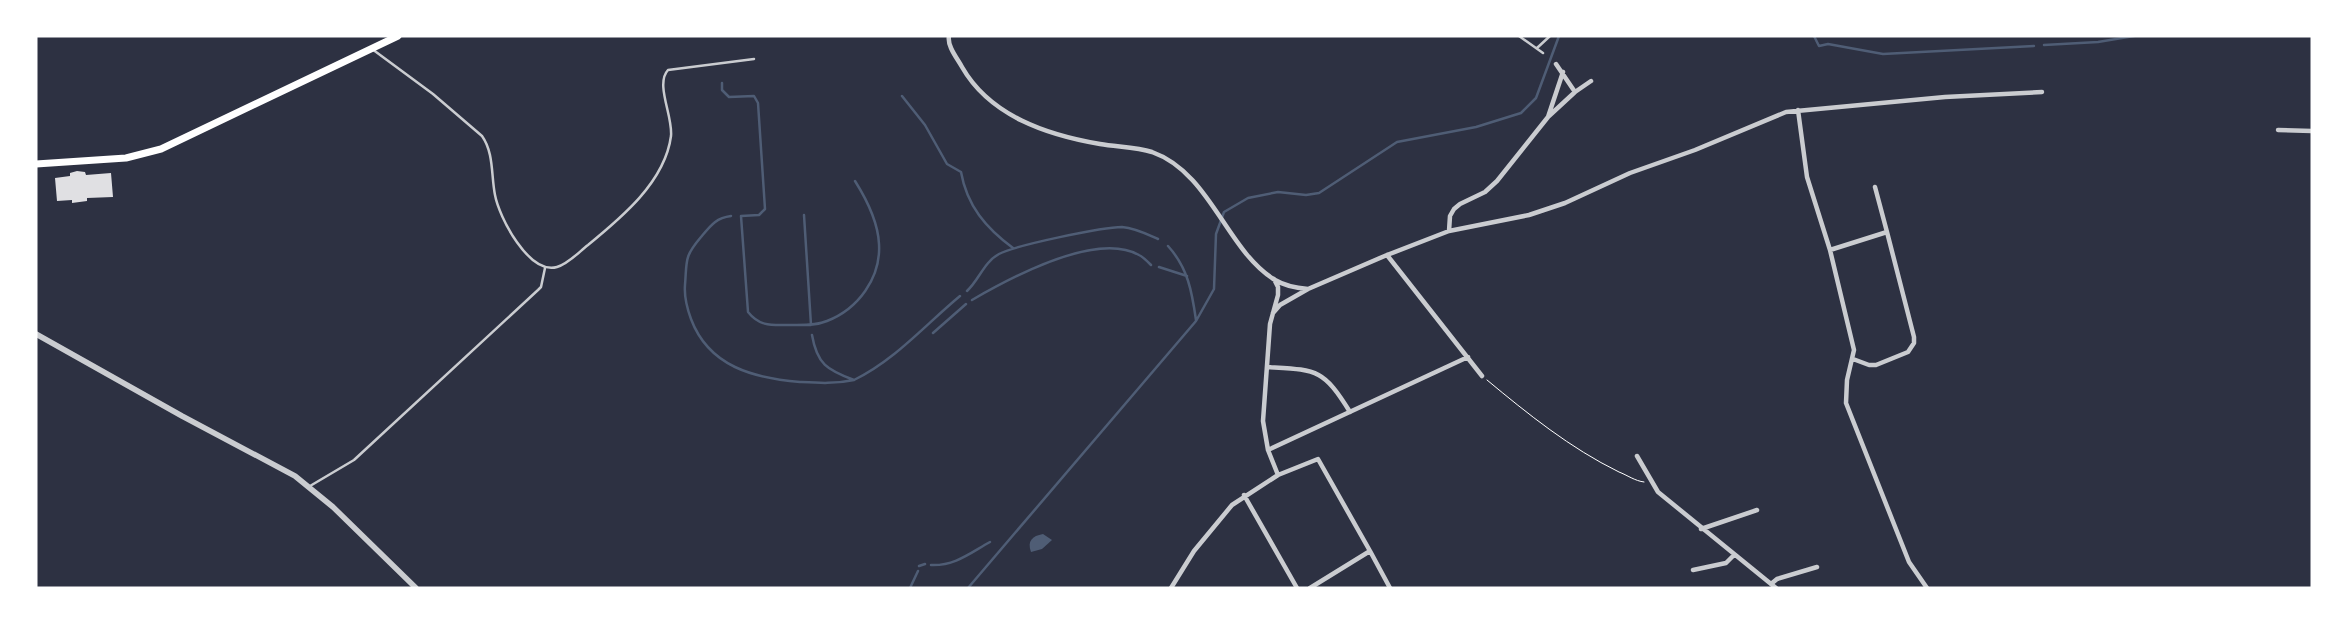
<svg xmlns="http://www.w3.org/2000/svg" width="2348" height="624" font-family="Barlow,sans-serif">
<rect width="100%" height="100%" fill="#2d3142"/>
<path fill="#4f5d75" d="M1043 534 1052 540 1042 549 1031 552C1027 541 1032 536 1043 534Z"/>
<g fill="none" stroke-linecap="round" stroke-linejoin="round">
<path stroke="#4f5d75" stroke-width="2.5" d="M1814 36 1819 46 1828 44 1883 54 2034 46
M2044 45 2098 42 2134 36
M722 83V90L729 97 754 96 758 103 765 209 759 215 741 216 748 312C760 327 772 325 789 325 801 325 815 326 827 321 858 309 881 278 879 244 878 222 867 200 855 181
M902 96 925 125 947 164 961 172C967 206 986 228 1013 248
M804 215 811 325
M731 216C716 218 711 225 701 237 684 257 687 260 685 285 684 297 687 308 691 319 709 367 754 378 800 382 819 383 835 384 854 380
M1168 246C1188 268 1192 292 1196 320
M1159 267 1187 276
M967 291C979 280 984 262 999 254 1016 245 1103 227 1122 227 1135 228 1147 234 1158 239
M972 300C1010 278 1096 231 1139 255 1143 257 1147 261 1151 265
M933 333 966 304
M812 335C817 364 827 370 854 380 895 360 925 325 960 296
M931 565C955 566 970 553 990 542
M919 566 925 564
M910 588 918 571
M968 588 1196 321 1214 289 1216 234 1224 212 1248 198 1278 192 1306 195 1319 193 1397 142 1476 127 1521 113 1536 98 1559 36"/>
</g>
<path fill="#e0e0e3" d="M77 171 85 172 86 175 111 173 113 197 87 198V201L72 203V200L57 201 55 178 70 176V173Z"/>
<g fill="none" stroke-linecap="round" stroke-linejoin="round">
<path stroke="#fff" stroke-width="1" d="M1487 380C1528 414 1570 448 1619 472 1627 475 1635 481 1644 482"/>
<path stroke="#caccd0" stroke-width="2.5" d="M1519 36 1543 53
M1537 48 1550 36
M372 49 433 94 482 136C494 153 491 175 495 195 499 217 529 275 557 267 568 264 579 252 588 245 621 218 665 182 671 136 673 116 655 84 668 70L754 59
M310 486 354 460 538 290 541 287 545 268"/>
<path stroke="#caccd0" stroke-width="4.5" d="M949 36C947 46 957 58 962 67 990 116 1047 135 1100 144 1117 147 1136 147 1152 152 1211 173 1226 250 1275 280 1285 286 1296 288 1308 289
M1556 64 1575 92
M1798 110 1807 177 1830 250 1854 350 1847 380 1846 403 1909 562 1927 588
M1549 116 1575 92 1591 81
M2278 130 2312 131
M1875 187 1887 232
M1449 231 1450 216 1454 209 1460 204 1485 192 1497 181 1548 117 1563 72
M1830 250 1887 232 1914 337V343L1908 352 1876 365H1869L1853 359
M1387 255 1482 376
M1273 313 1280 305 1308 289 1387 255 1449 231 1529 215 1565 203 1630 173 1695 150 1786 112 1945 97 2042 92
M1267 367C1316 370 1323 368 1350 412
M1268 450 1468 357
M1637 456 1658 492 1776 588
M1278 475 1318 459 1370 551 1310 588
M1244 495 1297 588
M1701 529 1757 510
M1370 551 1390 588
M1693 570 1726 563 1734 555
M1771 584 1777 579 1817 567
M1171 588 1194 551 1232 505 1278 475 1268 450 1263 421 1270 324 1278 295V287L1274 279"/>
<path stroke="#caccd0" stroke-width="5.5" d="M36 334 182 416 295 476 333 507 416 588"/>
<path stroke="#fff" stroke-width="7" d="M36 164 126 158 161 149 398 36"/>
</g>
<rect width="2348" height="624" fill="none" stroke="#ffffff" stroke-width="75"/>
</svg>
